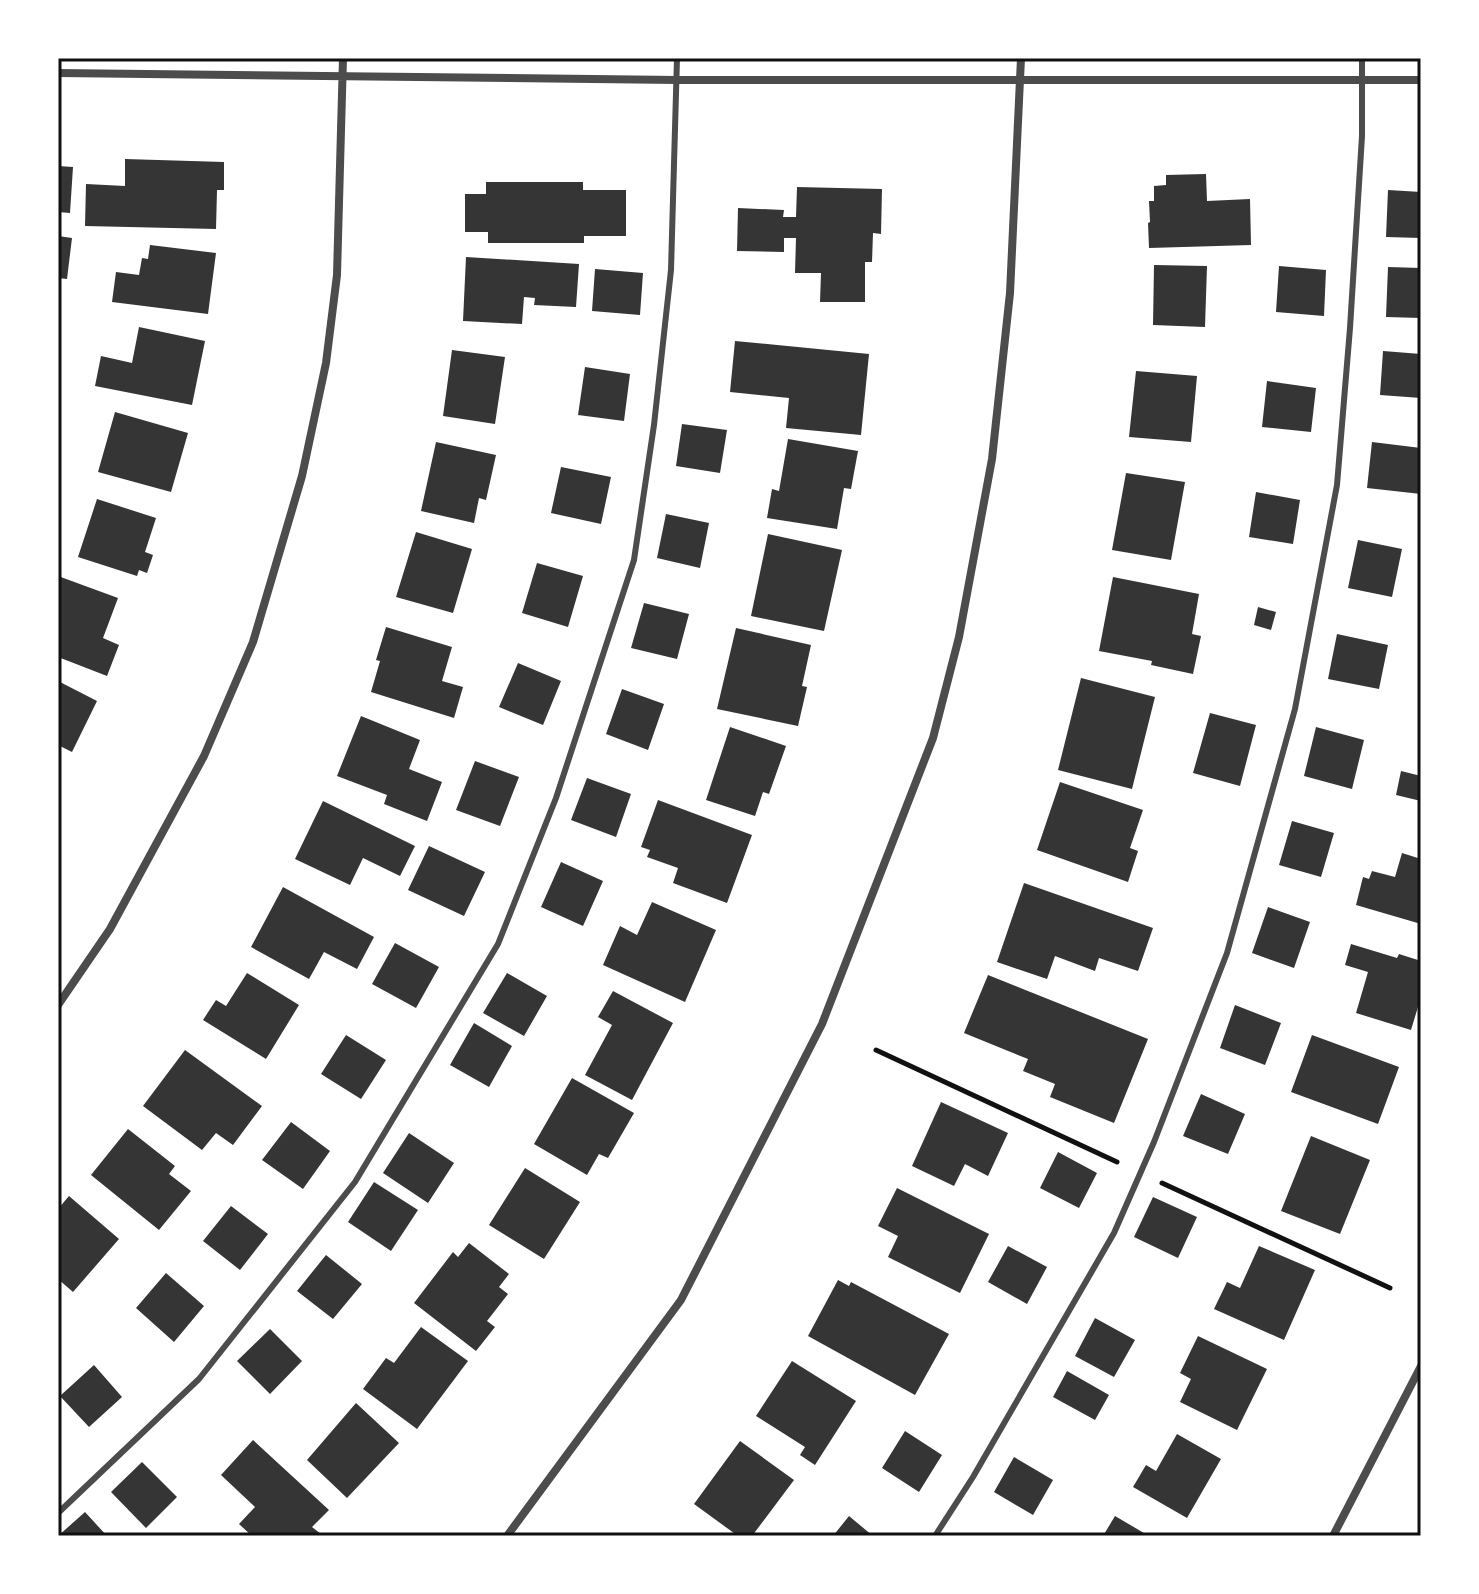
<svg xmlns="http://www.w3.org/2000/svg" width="1479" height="1594" font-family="'Golos Text',sans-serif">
<rect width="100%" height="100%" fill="#fff"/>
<path fill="#353535" d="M125 159 224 162V190H217L216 229 85 226 86 184 125 186Z
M58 166 73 167 70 213 58 212Z
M1206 174 1207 201 1250 199 1251 245 1149 248 1148 223 1150 222 1149 201H1154V186L1166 185V175Z
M486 182H583V190H626V236H584V243H488V232H465V194H486Z
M797 187 882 189 881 234 873 233 872 262H865V302H820L821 273H795L796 238H784V252L737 251 738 208 784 210 783 217H796Z
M1388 190 1421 192V238L1386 237Z
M58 236 72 238 67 279 58 278Z
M150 245 216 253 208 314 112 302 116 272 139 275 142 258 148 259Z
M466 257 579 264 576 307 534 305 535 298 524 297 522 324 463 321Z
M1154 265 1207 266 1205 327 1153 325Z
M1279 266 1326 270 1324 316 1276 312Z
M1388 267 1421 268V318L1386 317Z
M595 269 643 273 640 315 592 311Z
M139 327 205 341 192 405 95 386 101 356 132 363Z
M735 341 869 354 861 435 786 428 789 398 730 392Z
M452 350 505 357 495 424 443 416Z
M1383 351 1421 354V398L1380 395Z
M585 367 630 374 624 421 578 415Z
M1136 371 1197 376 1191 442 1129 437Z
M1267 381 1316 388 1311 432 1262 427Z
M115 412 188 433 171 492 98 472Z
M682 424 727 430 720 473 676 466Z
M788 439 858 451 851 489 844 488 837 529 767 518 772 489 779 491Z
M436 442 496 455 486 500 479 498 474 523 421 511Z
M1372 442 1421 448V494L1367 488Z
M561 467 611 477 601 524 551 513Z
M1126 473 1185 482 1171 560 1112 550Z
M1256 492 1300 500 1293 544 1249 537Z
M97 499 156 518 145 552 153 555 147 573 139 570 137 576 78 557Z
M666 514 709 523 700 568 657 558Z
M416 532 472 549 453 613 396 597Z
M768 534 842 550 824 631 751 616Z
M1358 540 1402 549 1392 597 1348 588Z
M537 563 583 576 568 627 522 613Z
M58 576 118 598 103 638 119 645 107 676 58 657Z
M1113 577 1199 594 1192 634 1201 636 1193 674 1151 665 1152 661 1099 651Z
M644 603 689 614 677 659 631 648Z
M1258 607 1276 612 1271 630 1254 625Z
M386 627 452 647 442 681 463 687 454 718 371 692 380 661 376 660Z
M736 628 811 645 802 686 807 687 798 726 717 709Z
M1337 634 1388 645 1379 689 1328 679Z
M518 663 561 681 543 725 499 707Z
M1081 678 1155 697 1132 789 1058 770Z
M58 681 97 701 72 752 58 745Z
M622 689 664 704 648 750 606 734Z
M1210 713 1256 725 1240 786 1193 773Z
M361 716 420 740 409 769 442 782 427 821 384 804 387 795 337 776Z
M730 727 786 746 769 794 763 792 755 816 706 800Z
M1316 727 1364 740 1352 789 1304 776Z
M475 761 519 777 500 826 456 810Z
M1401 771 1421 776V801L1396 795Z
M587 778 631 794 616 837 571 820Z
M1060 782 1143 810 1130 848 1138 851 1128 882 1037 850Z
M658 800 752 835 727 903 673 883 678 868 647 857 650 850 641 847Z
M323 801 415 846 400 876 363 858 350 885 295 859Z
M1292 821 1334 833 1321 877 1279 865Z
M429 846 485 872 464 916 408 890Z
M1402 853 1421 859V924L1356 905 1363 877 1369 879 1372 871 1395 877Z
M561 862 603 881 583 926 541 907Z
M1024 883 1153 928 1138 971 1099 958 1095 971 1055 956 1047 979 997 962Z
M283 887 374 937 357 969 324 952 309 979 251 947Z
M652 902 716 930 685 1002 603 965 620 926 637 935Z
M1268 907 1310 922 1294 968 1252 953Z
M395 943 439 967 416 1008 372 984Z
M1351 944 1397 958 1399 954 1421 961V997L1411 1030 1356 1013 1368 972 1345 965Z
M247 973 299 1005 266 1059 203 1020 216 1000 226 1006Z
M507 973 547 996 524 1036 483 1013Z
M988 975 1148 1039 1114 1123 1050 1097 1055 1084 1023 1071 1028 1059 964 1033Z
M613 991 673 1023 632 1100 585 1075 612 1025 598 1017Z
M1235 1005 1281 1023 1265 1065 1220 1048Z
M474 1023 512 1046 489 1087 450 1065Z
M346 1035 386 1060 361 1099 321 1074Z
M1312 1035 1399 1067 1378 1124 1291 1092Z
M185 1050 262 1106 233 1145 216 1133 202 1150 143 1106Z
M572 1078 634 1113 608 1158 599 1154 587 1175 534 1144Z
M1201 1094 1245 1114 1228 1154 1183 1136Z
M941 1102 1008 1133 988 1176 965 1164 954 1186 912 1166Z
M291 1122 330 1151 303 1189 262 1160Z
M128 1129 175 1166 169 1174 191 1191 159 1230 91 1175Z
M409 1133 454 1163 428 1203 383 1173Z
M1311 1136 1370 1160 1340 1234 1281 1211Z
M1058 1152 1097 1173 1079 1208 1040 1188Z
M525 1168 580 1202 544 1259 489 1225Z
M374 1182 418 1210 391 1251 348 1222Z
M897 1188 989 1234 960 1293 888 1257 898 1236 878 1226Z
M69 1196 119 1239 73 1292 58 1279V1209Z
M1153 1197 1197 1217 1178 1258 1134 1237Z
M231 1206 268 1234 240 1270 203 1241Z
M469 1243 509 1274 499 1287 508 1294 487 1321 495 1327 476 1351 414 1303 453 1252 458 1257Z
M1008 1246 1047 1267 1027 1304 988 1282Z
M1259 1246 1315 1270 1284 1340 1214 1309 1227 1282 1240 1288Z
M326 1255 362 1284 333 1319 297 1291Z
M166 1273 204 1306 174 1342 136 1308Z
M838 1280 849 1286 851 1282 949 1334 915 1395 808 1336Z
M1095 1318 1135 1340 1114 1377 1075 1356Z
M421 1327 468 1361 417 1429 363 1389 386 1358 394 1363Z
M270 1329 302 1361 270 1394 237 1361Z
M1198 1336 1267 1369 1237 1430 1180 1402 1191 1379 1180 1373Z
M792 1361 856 1401 815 1465 800 1455 805 1447 756 1416Z
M94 1365 122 1397 89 1427 60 1396Z
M1067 1371 1109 1395 1095 1420 1053 1397Z
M356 1403 399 1443 347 1498 307 1460Z
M905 1431 942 1455 919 1492 882 1468Z
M1177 1434 1221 1459 1187 1518 1133 1487 1146 1465 1156 1471Z
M253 1440 329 1510 312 1527 321 1534 319 1536H252L239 1524 255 1507 221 1475Z
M740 1441 794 1480 752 1536H738L694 1504Z
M1014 1457 1053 1480 1033 1515 994 1492Z
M142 1462 177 1497 146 1528 111 1492Z
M85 1512 107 1536H58Z
M849 1516 873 1536H833Z
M1115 1516 1149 1536H1103Z"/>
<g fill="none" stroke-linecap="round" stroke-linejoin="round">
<path stroke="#111" stroke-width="5" d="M876 1050 1117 1162
M1162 1183 1390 1288"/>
<path stroke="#4c4c4c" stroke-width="6" d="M58 1513 199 1379 355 1182 498 944 556 798 634 560 654 425 671 270 677 58
M935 1536 973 1477 1114 1233 1154 1142 1227 953 1295 709 1337 485 1350 328 1362 136V58"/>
<path stroke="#4c4c4c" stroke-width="8" d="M58 73 677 80H1421
M58 1005 110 929 204 756 253 642 302 476 326 363 337 275 343 58
M507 1536 681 1300 822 1024 933 738 959 637 992 459 1010 293 1021 58
M1333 1536 1421 1366"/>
</g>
<rect width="1479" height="1594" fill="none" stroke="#ffffff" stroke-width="120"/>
<rect x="60" y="60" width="1359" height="1474" fill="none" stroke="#111" stroke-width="3"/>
</svg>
